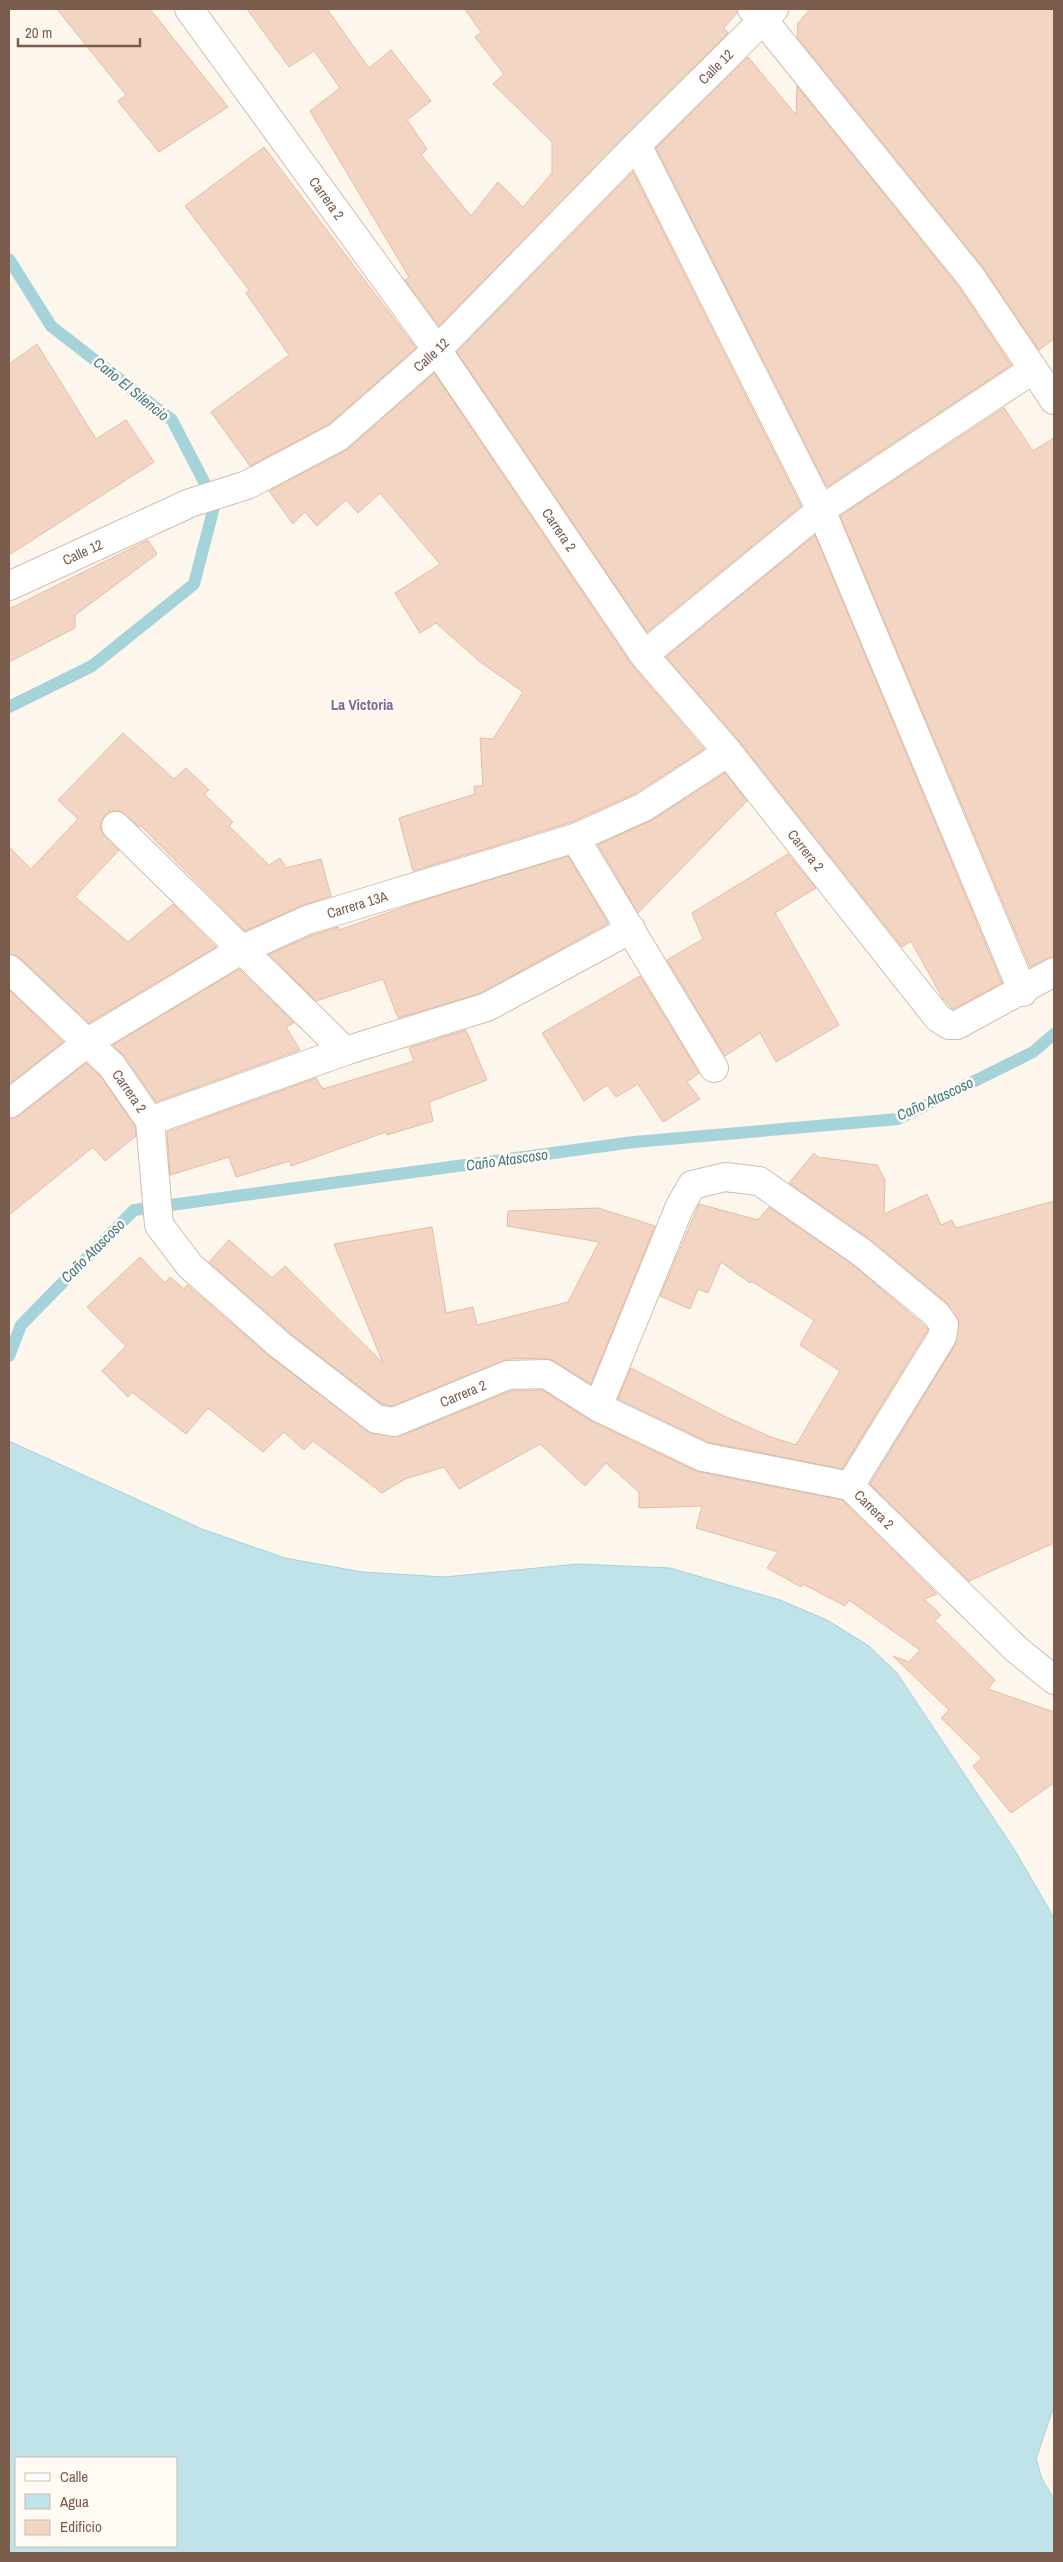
<svg xmlns="http://www.w3.org/2000/svg" width="1063" height="2562" font-family="'Archivo Narrow',sans-serif">
<rect width="100%" height="100%" fill="#fdf6ec"/>
<path fill="#bfe3e8" stroke="#a5d3da" fill-rule="evenodd" d="M9 1441 202 1529 285 1558 362 1572 445 1577 578 1564 670 1568 780 1600 827 1620 869 1646 897 1673 1016 1852 1054 1918V2406L1036 2459 1042 2479 1054 2499V2553H9ZM16 2458H176V2546H16Z"/>
<g fill="none" stroke-linecap="round" stroke-linejoin="round">
<path stroke="#a5d3da" stroke-width="12" d="M9 259 51 326 172 420 215 503 194 584 92 666 9 707
M9 1356 21 1325 134 1210 634 1142 898 1119 1033 1052 1054 1034"/>
</g>
<path fill="#f3d5c3" stroke="#e6bba3" d="M57 9H150L228 107 159 152 118 101 126 95Z
M247 9H327L369 68 391 50 431 101 407 120 427 149 421 155 471 216 498 182 523 207 552 173V142L493 84 504 74 475 37 481 32 465 9H737V13L724 28 728 33 439 326 405 280 409 277 310 111 340 88 314 51 289 67Z
M810 9H1054V339L1039 350 983 267 797 37 798 23Z
M748 57 796 115 797 86 958 286 1011 365 827 487 656 148Z
M264 147 416 348 329 424 250 466 211 412 289 355 246 293 249 290 185 206Z
M633 172 801 506 647 632 457 352Z
M37 344 96 439 126 420 154 462 9 555V364Z
M434 373 631 664 704 749 636 793 569 823 413 871 399 818 475 794 474 786H483L480 738 493 739 523 692 479 661 436 623 420 633 395 593 440 564 380 493 358 513 346 500 317 526 305 512 293 524 269 491 348 449Z
M1004 408 1033 451 1054 438V956L1030 967 840 516Z
M815 535 1002 983 953 1009 943 999 911 941 902 947 740 742 666 657Z
M148 540 157 554 75 615V628L9 662V609Z
M123 733 174 779 186 768 209 790 204 794 233 822 229 826 269 865 280 858 286 868 321 859 331 896 301 906 245 931 141 826 140 827 120 811H111L105 815 101 822V830L119 850 75 897 128 942 173 904 216 947 89 1023 20 958 9 954V847L31 869 78 819 58 800Z
M725 773 747 801 638 913 598 845 652 820Z
M788 854 816 888 775 913 839 1025 776 1062 760 1033 725 1056 667 960 703 939 692 913Z
M568 856 608 923 481 993 398 1018 383 979 316 1001 269 954 313 935 338 927 339 930 421 901Z
M239 969 294 1023 286 1027 300 1050 156 1102 125 1057 113 1045Z
M640 976 699 1073 687 1082 700 1099 663 1122 638 1084 616 1097 607 1085 584 1101 542 1033Z
M9 990 63 1042 9 1084Z
M466 1030 487 1080 429 1102 433 1121 387 1135 386 1132 291 1166 290 1161 236 1177 229 1157 170 1175 167 1132 316 1078 323 1089 414 1061 409 1048Z
M86 1063 100 1076 135 1126 136 1136 105 1161 93 1147 9 1215V1119L19 1116Z
M814 1153 818 1157 877 1165 885 1180 884 1214 927 1194 941 1225 952 1220 956 1228 1054 1201V1543L969 1581 870 1484 955 1345 959 1322 946 1302 871 1240 789 1183Z
M699 1204 758 1220 769 1207 852 1264 928 1329 842 1469 708 1442 618 1399 631 1368 726 1417 771 1437 796 1445 840 1371 800 1345 814 1320 751 1281 750 1283 721 1262 708 1293 698 1289 690 1309 660 1296Z
M598 1208 655 1226 591 1384 554 1361 546 1358 508 1359 392 1406 382 1404 290 1333 209 1262 229 1240 272 1278 285 1266 383 1363 334 1244 432 1227 446 1313 473 1307 477 1325 568 1302 599 1242 507 1226 508 1211Z
M140 1257 165 1283 170 1277 184 1289 187 1285 270 1357 373 1434 400 1436 511 1391 542 1390 591 1421 696 1471 842 1500 937 1594 924 1599 941 1615 935 1621 995 1680 988 1689 1054 1712V1783L1011 1813 973 1766 982 1758 941 1718 949 1710 893 1656 909 1662 920 1650 849 1600 845 1606 803 1584 801 1587 767 1568 778 1552 696 1528 702 1506 639 1508V1492L606 1463 585 1486 540 1444 459 1489 444 1467 405 1479 382 1493 313 1441 304 1450 284 1432 263 1452 208 1408 186 1434 132 1392 128 1397 102 1371 126 1346 87 1307Z"/>
<g fill="none" stroke-linecap="round" stroke-linejoin="round">
<g stroke="#d1beb0" stroke-width="30">
<g id="street">
<path id="s1" d="M189 9 437 350 644 655 728 752 938 1018 949 1025H957L1054 972"/>
<path d="M752 9 764 21 971 277 1054 400"/>
<path d="M637 145 821 510 1023 992"/>
<path id="s2" d="M9 586 190 503 247 485 338 437 437 350 637 145 774 9"/>
<path d="M644 655 821 510 1032 370"/>
<path d="M116 826 345 1051"/>
<path d="M575 838 714 1068"/>
<path id="s3" d="M9 969 112 1066 150 1121 159 1225 190 1266 280 1345 376 1419 394 1422 508 1375 546 1374 598 1407 703 1457 850 1486 1016 1649 1054 1680"/>
<path id="s4" d="M9 1104 88 1042 241 950 307 920 575 838 644 807 728 752"/>
<path d="M150 1121 345 1051 487 1007 631 929"/>
<path d="M598 1407 680 1206 692 1185 725 1177 759 1181 861 1252 936 1314 944 1325 942 1337 850 1486"/>
</g>
</g>
<use href="#street" stroke="#fff" stroke-width="28"/>
</g>
<g text-anchor="middle" stroke-width="5" stroke-linejoin="round" paint-order="stroke">
<g font-size="14" fill="#7a5c4d" stroke="#fffaf3">
<text dy="5" stroke="none"><textPath href="#s2" startOffset="891">Calle 12</textPath></text>
<text dy="5" stroke="none"><textPath href="#s1" startOffset="234">Carrera 2</textPath></text>
<text dy="5" stroke="none"><textPath href="#s2" startOffset="486">Calle 12</textPath></text>
<text dy="5" stroke="none"><textPath href="#s1" startOffset="639">Carrera 2</textPath></text>
<text dy="5" stroke="none"><textPath href="#s2" startOffset="81">Calle 12</textPath></text>
<text dy="5" stroke="none"><textPath href="#s1" startOffset="1044">Carrera 2</textPath></text>
<text dy="5" stroke="none"><textPath href="#s4" startOffset="404">Carrera 13A</textPath></text>
<text dy="5" stroke="none"><textPath href="#s3" startOffset="172">Carrera 2</textPath></text>
<text dy="5" stroke="none"><textPath href="#s3" startOffset="698">Carrera 2</textPath></text>
<text dy="5" stroke="none"><textPath href="#s3" startOffset="1146">Carrera 2</textPath></text>
</g>
<g font-size="15" font-style="italic" fill="#437c86" stroke="#fffaf3">
<text transform="translate(131 389) rotate(39)" y="5">Caño El Silencio</text>
<text transform="translate(935 1099) rotate(-25)" y="5">Caño Atascoso</text>
<text transform="translate(507 1160) rotate(-8)" y="5">Caño Atascoso</text>
<text transform="translate(93 1251) rotate(-45)" y="5">Caño Atascoso</text>
</g>
<g font-size="15" font-weight="bold" fill="#846695" stroke="#fffaf3">
<text x="362" y="710">La Victoria</text>
</g>
</g>
<rect width="1063" height="2562" fill="none" stroke="#7a5c4d" stroke-width="20"/>
<rect x="15" y="2457" width="162" height="90" fill="#fffaf3" stroke="#cabbb1"/>
<rect x="25" y="2473" width="25" height="8" fill="#ffffff" stroke="#cabbb1"/>
<text x="60" y="2482" font-size="15" fill="#7a5c4d">Calle</text>
<rect x="25" y="2494" width="25" height="15" fill="#bfe3e8" stroke="#cabbb1"/>
<text x="60" y="2507" font-size="15" fill="#7a5c4d">Agua</text>
<rect x="25" y="2520" width="25" height="15" fill="#f3d5c3" stroke="#cabbb1"/>
<text x="60" y="2532" font-size="15" fill="#7a5c4d">Edificio</text>
<path d="M18 38v8h122v-8" fill="none" stroke="#7a5c4d" stroke-width="2.5"/>
<text x="25" y="38" font-size="15" fill="#7a5c4d" stroke="#fffaf3" stroke-width="4" paint-order="stroke">20 m</text>
</svg>
